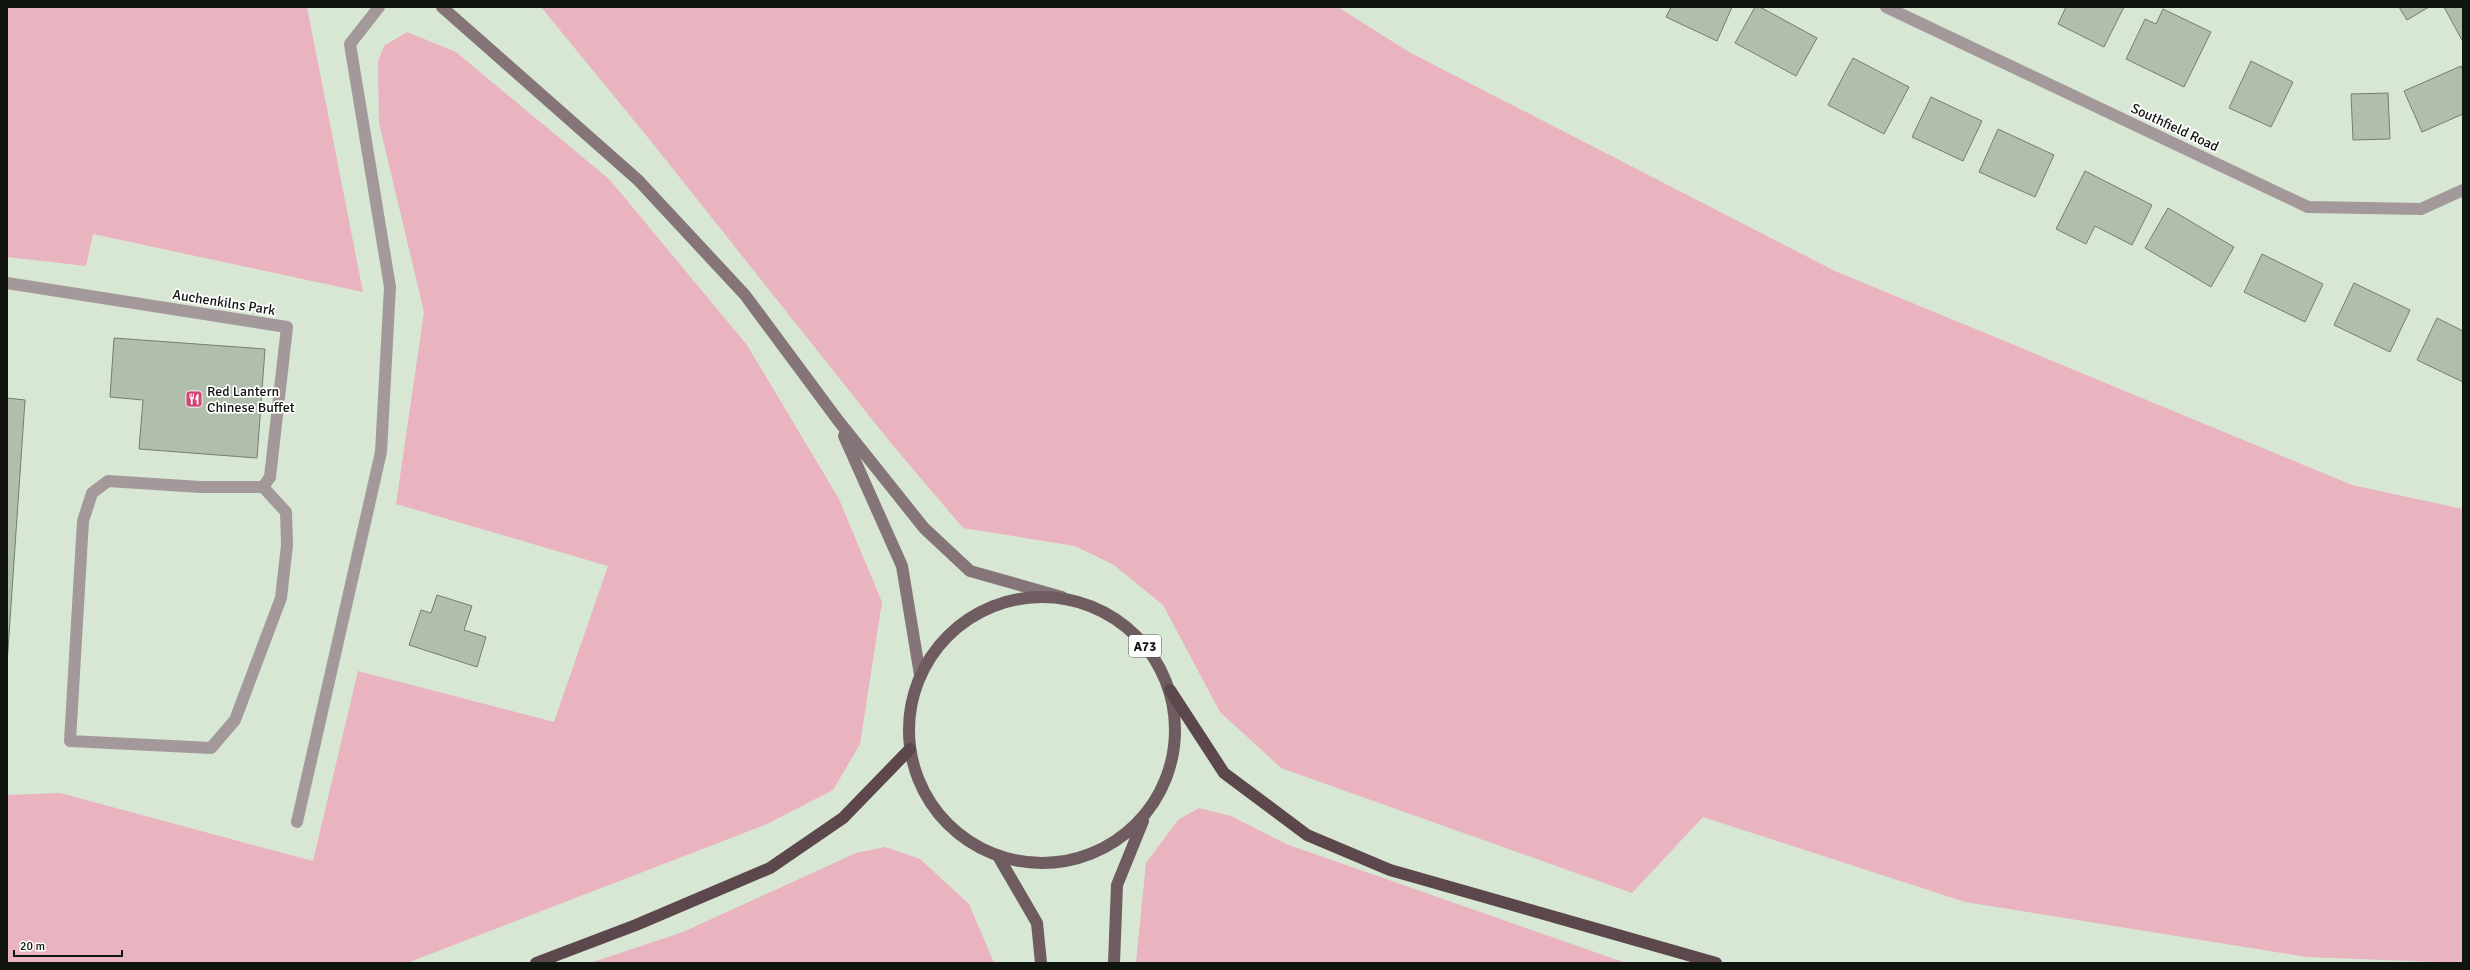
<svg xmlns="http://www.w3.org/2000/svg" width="2470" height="970" font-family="Signika,sans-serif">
<rect width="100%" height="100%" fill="#d8e7d3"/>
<path fill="#eab3c0" d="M7 7H307L363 292 93 234 86 266 7 257Z
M541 7H1338L1409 52 1835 271 2352 485 2463 509V963L2307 957 1965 902 1703 817 1632 893 1281 768 1220 712 1163 605 1114 565 1075 546 963 528 890 442 654 145Z
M407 32 456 52 610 180 747 345 839 499 882 602 860 744 833 790 767 824 407 963H7V795L60 793 313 861 358 671 554 722 608 566 396 504 424 312 379 123 378 62 384 46Z
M1199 808 1231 816 1286 844 1626 963H1136L1146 863 1178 820Z
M885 847 920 859 969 904 994 963H590L683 932 856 853Z"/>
<path fill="#b0beab" stroke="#727f6e" d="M1671 7H1732L1717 41 1666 17Z
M1755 7H1760L1817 38 1796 76 1735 43Z
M2066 7H2124L2104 47 2058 24Z
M2399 7H2429L2407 20Z
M2444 7H2463V42Z
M2163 9 2211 32 2184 87 2126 59 2145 19 2156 24Z
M1853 58 1909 87 1884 134 1828 105Z
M2251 61 2293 82 2271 127 2229 108Z
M2461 66 2463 71V114L2422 132 2404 91Z
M2388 93 2390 139 2353 140 2351 94Z
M1931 97 1982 121 1963 161 1912 137Z
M1998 129 2054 155 2035 197 1979 172Z
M2085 171 2152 205 2132 245 2095 226 2086 244 2056 229Z
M2168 208 2234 247 2211 287 2145 248Z
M2262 254 2323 284 2305 322 2244 292Z
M2354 283 2410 310 2390 352 2334 325Z
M2437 318 2463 331V382L2417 360Z
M114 338 265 349 257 458 139 449 143 400 110 397Z
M7 398 25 400 7 664Z
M437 595 472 606 464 630 486 637 477 667 409 645 421 610 431 613Z"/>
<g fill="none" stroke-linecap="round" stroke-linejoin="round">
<path stroke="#a3989a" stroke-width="12" d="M263 487 286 512 287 545 281 598 235 720 211 748 70 741 83 521 92 493 108 481 200 487H263L270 477"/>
<path stroke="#a3989a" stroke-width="12" d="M1886 7 2308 207 2421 209 2463 190
M7 283 287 327 270 477
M297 822 381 452 390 287 350 44 379 7"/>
<path stroke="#857578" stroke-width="12" d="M442 7 638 180 745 295 837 419 924 528 970 571 1062 597
M844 436 902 566 920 675"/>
<path stroke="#6f5c60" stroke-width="12" d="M909 730a133 133 0 1 1 266 0a133 133 0 1 1-266 0Z
M998 856 1037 923 1041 963
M1114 963 1117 885 1143 821"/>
<path stroke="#5c474c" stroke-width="12" d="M1170 690 1224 773 1307 835 1390 870 1716 963
M536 963 636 925 770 868 843 818 910 749"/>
</g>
<defs>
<g id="restaurant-square" transform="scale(0.9)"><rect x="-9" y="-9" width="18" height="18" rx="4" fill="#d14576" stroke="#fff"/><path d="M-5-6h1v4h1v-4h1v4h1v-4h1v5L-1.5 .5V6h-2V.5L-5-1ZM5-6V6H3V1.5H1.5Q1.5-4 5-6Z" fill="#fff"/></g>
</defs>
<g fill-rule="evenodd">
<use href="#restaurant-square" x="194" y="399"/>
</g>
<g text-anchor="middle" stroke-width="3.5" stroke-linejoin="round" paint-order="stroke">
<rect fill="#fff" stroke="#575a56" stroke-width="1" x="1129" y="635" width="32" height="22" rx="3"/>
<g font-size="13" font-weight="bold" fill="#0f140e">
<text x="1145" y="651">A73</text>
</g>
<g font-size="14" fill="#0f140e" stroke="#fff">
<text transform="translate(2175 127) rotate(25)" y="5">Southfield Road</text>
<text transform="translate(224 302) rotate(9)" y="5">Auchenkilns Park</text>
</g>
<g font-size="14" fill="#0f140e" stroke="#fff" text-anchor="start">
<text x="207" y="396">Red Lantern<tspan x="207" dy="16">Chinese Buffet</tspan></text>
</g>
</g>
<rect width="2470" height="970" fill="none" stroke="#0f140e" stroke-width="16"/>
<path d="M14 950v6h108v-6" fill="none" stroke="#0f140e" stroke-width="2"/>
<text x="20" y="950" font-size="12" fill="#0f140e" stroke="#ffffff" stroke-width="3" paint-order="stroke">20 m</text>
</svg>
